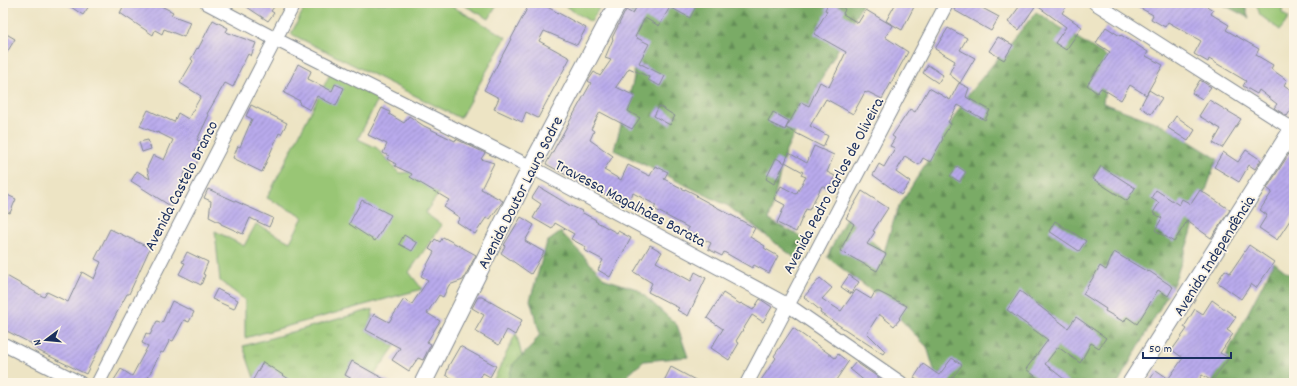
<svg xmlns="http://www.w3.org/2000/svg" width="1297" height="386" font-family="Dekko,sans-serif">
<defs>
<pattern id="grass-tufts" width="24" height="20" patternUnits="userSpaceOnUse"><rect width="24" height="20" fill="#99c674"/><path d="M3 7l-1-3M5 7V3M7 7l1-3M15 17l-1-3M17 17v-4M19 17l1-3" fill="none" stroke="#83aa67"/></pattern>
<pattern id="forest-firs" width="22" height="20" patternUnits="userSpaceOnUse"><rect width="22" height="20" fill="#7aab66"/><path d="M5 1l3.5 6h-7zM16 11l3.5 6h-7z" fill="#638c57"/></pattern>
<pattern id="building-hatch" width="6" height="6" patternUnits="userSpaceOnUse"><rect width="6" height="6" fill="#b9aaec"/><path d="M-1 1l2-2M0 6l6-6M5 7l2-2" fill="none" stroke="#968bc2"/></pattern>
</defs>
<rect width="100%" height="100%" fill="#fcf5e5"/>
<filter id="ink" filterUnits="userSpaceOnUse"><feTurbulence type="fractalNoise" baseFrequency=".025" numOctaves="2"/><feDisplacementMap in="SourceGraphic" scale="8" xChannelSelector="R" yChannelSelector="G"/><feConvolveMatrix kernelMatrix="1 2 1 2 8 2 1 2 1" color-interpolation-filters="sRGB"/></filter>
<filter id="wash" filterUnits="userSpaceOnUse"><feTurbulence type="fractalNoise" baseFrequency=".012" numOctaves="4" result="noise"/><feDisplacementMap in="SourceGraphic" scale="16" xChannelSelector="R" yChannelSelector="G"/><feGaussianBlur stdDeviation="0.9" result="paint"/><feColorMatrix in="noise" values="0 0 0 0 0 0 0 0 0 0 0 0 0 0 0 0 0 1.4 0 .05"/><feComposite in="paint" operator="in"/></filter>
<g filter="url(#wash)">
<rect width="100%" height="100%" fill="#ede4c4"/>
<path fill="url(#grass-tufts)" stroke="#5a7a69" d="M373 309 372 318 366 330 395 346 375 374 352 361 345 375 353 379 350 383H286L254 378 243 346Z
M516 333 529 383H492Z"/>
<path fill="url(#forest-firs)" stroke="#4a6d62" d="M633 3H863L820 82 785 153 769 220 811 242 796 259 728 206 614 150 634 78 630 7Z
M1220 3H1244L1249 18Z
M1036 12 1109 58 1103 103 1163 125 1218 159 1214 167 1174 283 1118 383H938L927 347 878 296 827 257 846 218 884 252 897 210 961 106 985 119 990 110 966 97Z
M561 232 605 279 637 289 677 325 688 357 644 361 628 375 633 383H507L513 364 531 347 540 334 530 300 547 242Z
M1274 262 1294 278V304L1288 312 1294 317V383H1212Z"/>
<path fill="#99c674" stroke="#5a7a69" d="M307 3H446L506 37 460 118 291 34Z
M460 3H498L489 19Z
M560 3H602L591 22Z
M1256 3H1283L1282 13 1289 18 1280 30 1260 15Z
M331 72 379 97 358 139 377 148 399 173 431 171 447 182 425 213 442 225 409 272 422 289 245 338V300L220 281 215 231 244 246 256 224 290 242 303 217 267 198Z"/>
<g id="blocks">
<path fill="url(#building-hatch)" d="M65 3H91L83 15Z
M125 3H155L173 12 171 15 190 22 184 37 164 29 162 34 155 30 153 35 120 13Z
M241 3H277L271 11 274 13 268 21Z
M530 3H540L586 28 577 45 544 31 539 41 570 58 538 118 526 112 522 122 494 109 499 98 484 90Z
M638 3H650L657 7 659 3H698L690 18 670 7 659 26 645 18 635 37 649 44 639 63 665 76 660 86 648 80 649 77 629 68 616 87 635 96 628 111 640 118 632 129 600 112 591 129 594 131 590 140 613 156 604 170 621 180 628 165 650 176 655 166 668 172 664 179 685 190V189L697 195 696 196 755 228 750 237 765 246 764 248 778 256 769 273 754 265 752 268 724 252 722 256 708 249 711 243 687 231 689 228 654 209 656 205 633 193 627 206 612 199 581 179 579 182 546 164 591 83 588 81 594 72 600 76 611 60 605 58 613 39 612 38 626 10 633 14Z
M828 3H833L845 9 843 14 858 23 866 10 893 26 885 37 908 52 882 99 868 92 866 93 865 92 853 114 826 99 810 126 828 136 823 147 786 128 801 102 809 106 820 82 829 87 846 52 814 34 827 11 825 10Z
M896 3H916L902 30 886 21Z
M958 3H973L999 17 991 31 954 10Z
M1022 3H1061L1066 7 1062 13 1082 27 1066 50 1055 43 1066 27 1036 5 1019 30 1008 22Z
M1131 3H1202L1213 10 1211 14 1229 25 1226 30 1259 49 1256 55 1273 65 1271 69 1287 80 1284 85 1294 92V105L1287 116 1274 108 1277 104 1259 90 1257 94 1243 86 1246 81 1209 59 1208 62 1194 54 1201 41 1168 22 1165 27 1151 19 1153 15Z
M213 20 228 28 226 32 256 43 251 56 248 54 238 74H239L233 87 225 83 207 114 209 115 197 140 200 141 194 153 200 156 193 171 187 168 179 186 183 188 172 207 131 181 137 171 150 179 147 168 153 155 164 160 173 140 157 132V133L140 126 148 110 174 122 178 113 188 119 201 96 180 83 193 61 191 59 197 48 198 49Z
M1106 27 1120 36 1121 35 1148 52 1146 56 1163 65 1146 95 1130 85 1121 100 1101 88 1097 93 1087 85 1110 52 1096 43Z
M948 28 967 38 960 50 975 58 960 83 949 74 955 61 935 49Z
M3 32 15 39 3 59Z
M998 37 1013 45 1004 60 989 51Z
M298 64 311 71 308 79 332 91 335 84 344 88 336 106 317 96 310 110 299 104 300 101 284 93Z
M928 65 943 75 938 83 923 73Z
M1200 80 1211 87 1202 99 1192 93Z
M959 83 969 88 966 97 990 110 985 120 958 105 948 122 951 124 942 138 943 139 930 162 923 158 919 165 905 156 896 172 910 182 901 195 873 175 879 164 884 167 895 148 890 146 895 138 892 136 910 109 915 112 929 88 950 100Z
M1149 90 1162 98 1151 114 1140 107Z
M1209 100 1241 119 1222 148 1213 143 1221 129 1199 116Z
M251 105 287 123 281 134 279 133 262 172 233 158 238 146 240 147 252 119 246 116Z
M659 106 675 116 670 125 654 116Z
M382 108 390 112 389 114 404 123 409 116 424 126 455 141 456 139 485 153 481 159 494 163 481 189 503 201 490 219 486 218 475 234 457 222 460 218 444 207 449 200 410 177 412 174 395 166 396 164 387 159 389 156 383 153 387 144 368 135Z
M773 112 789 121 785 130 768 122Z
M1176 116 1195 130 1188 141 1168 128Z
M148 140 151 149 142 152 139 142Z
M814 146 834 155 827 172 835 176 829 189 822 186 809 210 806 209 796 232 777 223 785 205 774 199 781 186 796 194 806 177 801 175 803 172 785 162 789 153 807 163Z
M1294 146V214L1277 240 1259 228 1267 215 1260 210 1272 192 1267 188Z
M1246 150 1261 160 1255 169 1249 165 1239 182 1214 167 1223 152 1238 162Z
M776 158 785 163 774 184 766 179Z
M957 166 966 172 960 182 950 176Z
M1101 166 1135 188 1127 201 1093 179Z
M539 187 569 205 582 211 581 212 596 220 595 221 617 233 618 231 631 238 610 277 598 270 603 260 584 250 586 247 571 239 574 234 555 223 552 229 533 218 541 204 532 198Z
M208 189 273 218 269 227 250 218 243 234 221 224V223L209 217 211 201 204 198Z
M1156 190 1179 205 1182 199 1191 204 1200 190 1230 210 1211 238 1187 221 1174 242 1155 230 1162 218 1153 213 1159 203 1151 198Z
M862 191 888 208 873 231 875 232 867 244 886 254 877 271 840 251 854 224 846 218Z
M3 193 16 199 10 213 3 210Z
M362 200 391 215 375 241 349 224Z
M521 217 534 225 525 241 544 252 531 274 501 253 505 246 504 245Z
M1055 221 1086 241 1079 251 1049 231Z
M110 229 150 248 129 294H127L114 318 86 374 37 350 38 347 3 329V274L44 297 47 292 68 302 82 272 94 279 101 262 95 259Z
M404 235 417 243 412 251 399 244Z
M443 237 476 255 463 280 449 285 443 297 439 295 427 313 440 321 427 342 431 344 423 360 418 358 409 371 392 360 400 348 366 330 374 314 389 322 404 299 412 304 428 280 421 276 434 252 429 249 435 239 440 242Z
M650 245 662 252 656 262 691 281 695 272 706 278 688 316 677 310 679 308 648 292 652 283 634 272Z
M1249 245 1274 262 1256 288 1251 284 1241 299 1217 282 1225 270 1230 273Z
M187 252 208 262 203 274 205 275 201 285 179 274 185 263 182 262Z
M1114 252 1148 272 1149 271 1173 287 1168 296 1158 290 1137 324 1127 317 1124 322 1105 311 1106 309 1083 294 1100 266 1106 270Z
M849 275 859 282 851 294 841 287Z
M820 278 832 288 822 299 841 311 856 290 871 299 875 292H879L907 306 899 318 900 319 894 326 879 314 867 333 885 351 883 354 820 313 821 311 804 297Z
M217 289 238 300 234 309 212 299Z
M1020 291 1068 328 1076 317 1106 338 1099 348 1091 343 1080 363 1058 347 1045 364 1069 383H1044L1026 369 1048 340 1007 310Z
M723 293 740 304 741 303 753 310 760 299 772 307 763 322 752 315 736 341 739 343 729 360 711 348 723 329 707 318Z
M478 297H482L522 320 515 335 507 330 499 345 475 331 484 315 472 308Z
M1212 300 1236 317 1227 330 1233 334 1220 353 1229 358 1212 381 1202 375 1197 383H1177L1169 378 1183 358 1172 350 1187 329 1184 327 1195 309 1203 314Z
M172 301 194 312 189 322 184 320 173 341 170 340 163 353 161 352 145 383H112L121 369 132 376 148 346 142 343 146 333 150 335 157 321 162 323Z
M793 328 835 358 838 354 848 362 834 383H759L776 358 774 356Z
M460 346 496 366 490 377 483 373 477 383H460L446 375 449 365Z
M952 358 962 365 952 378 949 382 950 383H922L914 378 923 364 939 375Z
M352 361 375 374 392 383H350L352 379 345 375Z
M263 362 295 383H251Z
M856 362 875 375 885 383H867L850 369Z
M671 367 701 383H663Z
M1156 370 1175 383H1148Z"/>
</g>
</g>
<g filter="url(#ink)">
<use href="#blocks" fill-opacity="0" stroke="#848a91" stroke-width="1"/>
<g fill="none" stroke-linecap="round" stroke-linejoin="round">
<g stroke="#848a91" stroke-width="15">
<path id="minor" d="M207 3 275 39 531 167 788 305 901 383
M1095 3 1294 130
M3 344 80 383
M98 383 294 3
M747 383 947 3"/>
</g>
<g stroke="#848a91" stroke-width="19">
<path id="tertiary" d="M423 383 531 167 618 3
M1131 383 1294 127"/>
</g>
<use href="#minor" stroke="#fff" stroke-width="13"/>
<use href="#tertiary" stroke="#fff" stroke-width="17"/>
</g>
</g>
<g text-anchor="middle" stroke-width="3.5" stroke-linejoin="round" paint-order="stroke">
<g font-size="16" fill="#1b2f5e" stroke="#fcf5e5">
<text transform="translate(180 185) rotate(-63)" y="6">Avenida Castelo Branco</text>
<text transform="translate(832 185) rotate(-62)" y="6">Avenida Pedro Carlos de Oliveira</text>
<text transform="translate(519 192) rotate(-63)" y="6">Avenida Doutor Lauro Sodre</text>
<text transform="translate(631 202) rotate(28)" y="6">Travessa Magalhães Barata</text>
<text transform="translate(1213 255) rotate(-58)" y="6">Avenida Independência</text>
</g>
</g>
<rect width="1297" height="386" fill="none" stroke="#fcf5e5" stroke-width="16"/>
<g transform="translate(46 340) rotate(254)" stroke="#fcf5e5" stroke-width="3" paint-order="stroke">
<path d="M0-3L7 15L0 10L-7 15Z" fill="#1b2f5e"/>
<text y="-6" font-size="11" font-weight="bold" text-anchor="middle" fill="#1b2f5e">N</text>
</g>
<path d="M1143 352v6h88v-6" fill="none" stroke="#1b2f5e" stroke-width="2"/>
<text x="1149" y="352" font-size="12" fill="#1b2f5e" stroke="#fcf5e5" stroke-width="3" paint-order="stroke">50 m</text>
</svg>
